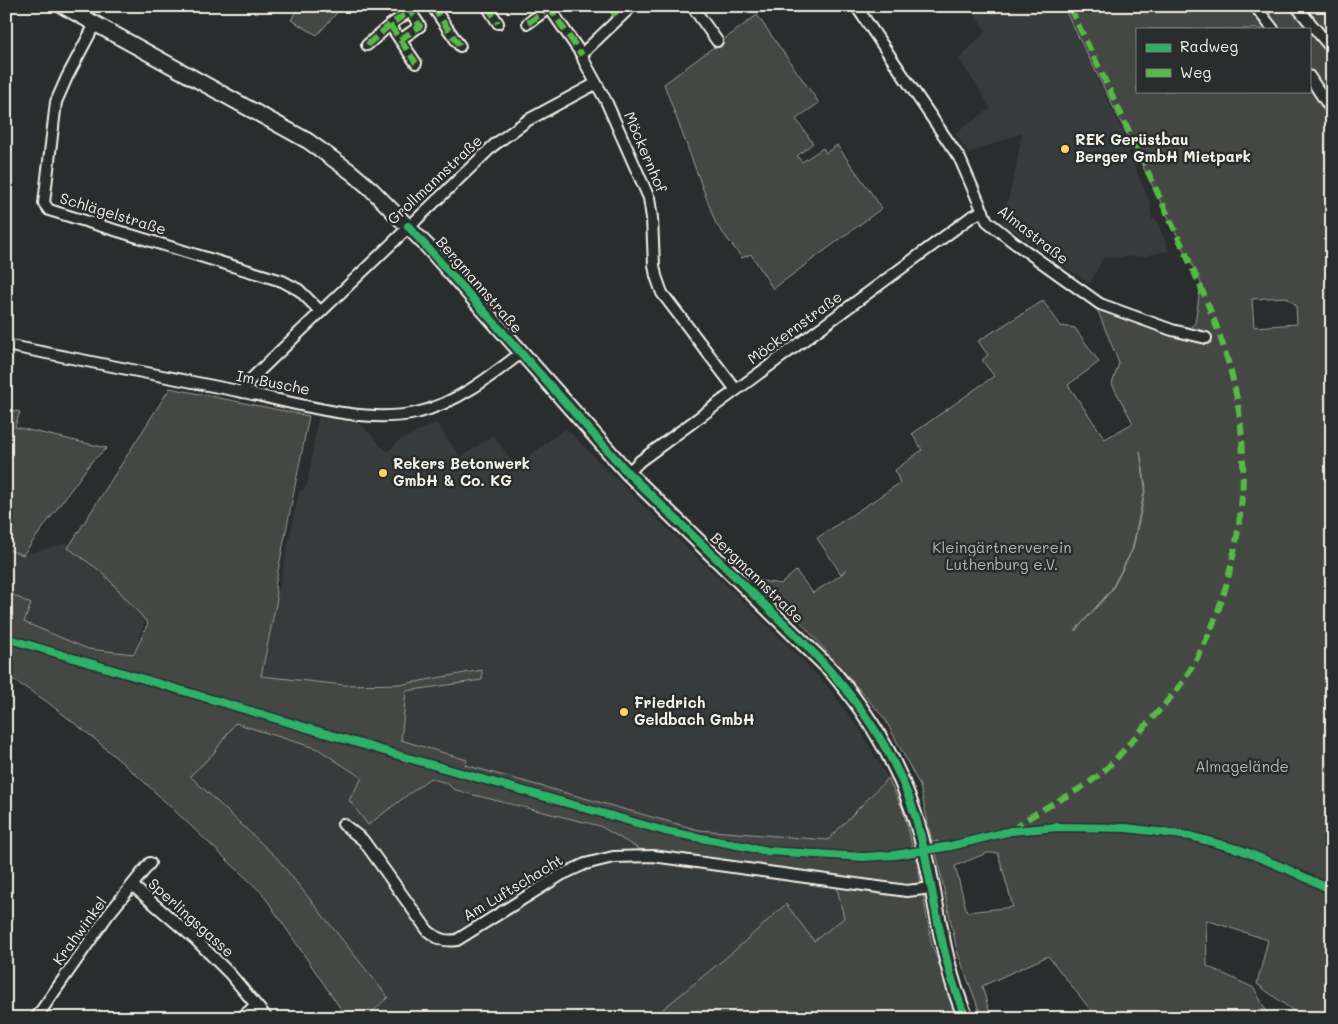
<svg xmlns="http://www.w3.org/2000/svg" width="1338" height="1024" font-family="Mali,sans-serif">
<rect width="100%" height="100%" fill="#2a2d2e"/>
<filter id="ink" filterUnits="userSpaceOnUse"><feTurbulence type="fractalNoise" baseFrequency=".02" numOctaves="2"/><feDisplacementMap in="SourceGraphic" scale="10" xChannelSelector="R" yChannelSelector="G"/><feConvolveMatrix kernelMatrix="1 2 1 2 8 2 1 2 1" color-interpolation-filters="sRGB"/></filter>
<g filter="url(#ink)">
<path fill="#373a3a" d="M968 6H1062L1132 150 1128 152 1150 202 1152 219 1157 220 1169 251 1145 256 1103 258 1090 284 1001 223 1014 177 1022 133 968 154 955 133 991 108 959 59 986 31Z
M318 417 361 424 387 452 401 439 436 423 461 457 493 435 516 466 566 428 621 484 740 598 823 681 859 728 888 778 828 840 834 875 844 918 814 942 786 904 734 951 652 1018H366L388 997 277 858 189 775 213 754 261 676 299 492 307 486Z
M67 543 102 567 146 617 134 654 88 649 24 622 31 604 6 603V550L23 555Z"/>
<path fill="#444645" stroke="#9c9c96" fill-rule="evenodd" d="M299 6H343L317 35 291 20Z
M1063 6H1332V1018H1303L1257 984 1268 940 1206 920 1207 966 1254 988 1270 1018H1097L1048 956 982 986 991 1018H982L957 951 936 852H933L936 851 938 841 932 842 920 786 885 719 791 611 756 580 781 584 796 571 813 593 841 575 846 569 841 574 817 538 900 483 895 470 922 450 912 434 994 376 982 360 988 355 978 341 1043 301 1061 326 1075 328 1099 362 1068 385 1105 439 1133 423 1112 384 1119 363 1097 309 1179 338 1195 323 1201 283ZM1137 29H1309V91H1137ZM1286 297 1296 305 1297 324 1254 327 1252 299ZM1140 451 1146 488 1133 549 1112 590 1075 631 1111 590 1132 550 1145 488ZM987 853H998L1013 907 967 912 955 866Z
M757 15 819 103 796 119 813 143 797 156 802 162 823 148 826 153 837 145 882 208 773 289 751 254 742 258 716 224 664 84Z
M170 388 309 416 275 586 277 599 261 676 344 685 404 684 482 670V680L406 691 401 740 467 760 465 765 699 830 828 840 888 778 903 810 912 845 919 871 932 946 962 1018H652L734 951 786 904 814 941 844 918 834 875 676 853 639 849 600 826 470 794 453 789 447 783 430 778 368 825 349 800 362 778 318 749 235 723 213 754 190 776 277 858 388 997 366 1018H347L262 893 141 779 91 736 46 701 6 675V603L11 594 31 604 24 622 88 649 134 654 148 623 102 572 68 548Z
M6 409 20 412 15 427 107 448 92 461 23 555 6 549Z"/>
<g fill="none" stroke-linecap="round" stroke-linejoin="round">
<g stroke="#f4f1e8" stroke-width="14">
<path id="street" d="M432 6 460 46
M487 6 498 23
M548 6 582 55
M632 6 588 48 582 55 584 61 606 101 649 198 652 218 654 265 656 276 662 293 736 390
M692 6 717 41
M856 6 960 159 987 221 1012 241 1100 304 1172 330 1206 338
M1255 6 1273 29
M1296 6 1332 49
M528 23 549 8
M95 24 67 77 56 102 44 203 49 210 282 281 299 290 320 311
M390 25 416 63
M400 40 420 26 410 11
M367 45 390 25 417 6
M1309 76 1332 111
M6 345C87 361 168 377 248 393 299 404 365 424 416 413 455 404 490 377 521 353
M242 392 249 381 494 145 528 120 595 84
M628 473 640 461 971 217 983 211
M343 824 363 840 428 931C438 939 444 942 457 940L561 875 585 864 613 857 653 856 907 891 932 888
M133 886 196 940 230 974 267 1018
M36 1018 108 915 150 863
M241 1018 256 1005"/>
</g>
<g stroke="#f4f1e8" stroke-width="18">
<path id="secondary" d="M63 6 308 141 351 172 371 189 429 248 628 473 832 671C874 721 902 770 920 833 937 894 940 959 966 1018"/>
</g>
<use href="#street" stroke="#2a2d2e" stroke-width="10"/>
<use href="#secondary" stroke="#2a2d2e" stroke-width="14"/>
<path stroke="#58b947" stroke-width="6" stroke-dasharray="12 6" stroke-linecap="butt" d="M432 6 460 46
M487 6 498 23
M548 6 582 55
M609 6 618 19
M528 23 549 8
M390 25 416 63
M400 40 420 26 410 11
M367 45 390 25 417 6
M1013 830C1037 809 1068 798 1094 779 1110 767 1124 750 1137 735 1152 718 1168 702 1181 684 1207 647 1224 601 1233 557 1243 511 1246 466 1240 419 1231 345 1196 276 1165 209 1134 141 1102 73 1069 6"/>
<g stroke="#2a2d2e" stroke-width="11">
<path id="cycleway" d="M408 226 628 473 805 644C859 699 903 761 921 837 935 897 941 961 966 1018
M6 638 408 758 665 831 768 851 863 857 895 855 951 846 1011 831 1059 827 1127 828 1190 836 1241 850 1287 869 1332 890"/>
</g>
<use href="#cycleway" stroke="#2db169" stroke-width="8"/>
</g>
</g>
<g fill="#ffd166" stroke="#2a2d2e" stroke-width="2">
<circle cx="1065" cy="149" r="5"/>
<circle cx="383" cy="473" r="5"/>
<circle cx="624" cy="712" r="5"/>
</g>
<g text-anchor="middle" stroke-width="5" stroke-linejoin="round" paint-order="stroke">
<g font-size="15" font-weight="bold" fill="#f4f1e8" stroke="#2a2d2e" text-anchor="start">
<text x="1075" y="145">REK Gerüstbau<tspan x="1075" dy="17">Berger GmbH Mietpark</tspan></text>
<text x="393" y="469">Rekers Betonwerk<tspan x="393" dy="17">GmbH &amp; Co. KG</tspan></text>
<text x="634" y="708">Friedrich<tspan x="634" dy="17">Geldbach GmbH</tspan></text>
</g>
<g font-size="15" fill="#f4f1e8" stroke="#2a2d2e">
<text transform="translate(645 152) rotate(67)" y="5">Möckernhof</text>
<text transform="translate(435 180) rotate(-43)" y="5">Grollmannstraße</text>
<text transform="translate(113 214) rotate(17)" y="5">Schlägelstraße</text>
<text transform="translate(1033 235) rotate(38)" y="5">Almastraße</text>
<text transform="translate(479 285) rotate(49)" y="5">Bergmannstraße</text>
<text transform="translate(795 328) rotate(-36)" y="5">Möckernstraße</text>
<text transform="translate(273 383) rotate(11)" y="5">Im Busche</text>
<text transform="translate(757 578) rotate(44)" y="5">Bergmannstraße</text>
<text transform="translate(513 888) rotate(-31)" y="5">Am Luftschacht</text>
<text transform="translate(191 918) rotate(42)" y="5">Sperlingsgasse</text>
<text transform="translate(80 931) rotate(-54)" y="5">Krahwinkel</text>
</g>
<g font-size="15" fill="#b6b5af" stroke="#2a2d2e">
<text x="1002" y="553">Kleingärtnerverein<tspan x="1002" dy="17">Luthenburg e.V.</tspan></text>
<text x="1242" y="772">Almagelände</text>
</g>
</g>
<rect width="1338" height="1024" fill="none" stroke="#2a2d2e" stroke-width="25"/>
<rect x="12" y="12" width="1313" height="999" fill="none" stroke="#f4f1e8" stroke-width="2" filter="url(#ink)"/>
<rect x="1136" y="28" width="175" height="65" fill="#2a2d2e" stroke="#7b7b78"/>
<rect x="1146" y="44" width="25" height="8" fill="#2db169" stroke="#7b7b78"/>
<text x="1180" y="52" font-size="15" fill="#f4f1e8">Radweg</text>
<rect x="1146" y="69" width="25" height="8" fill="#58b947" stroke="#7b7b78"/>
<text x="1180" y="78" font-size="15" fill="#f4f1e8">Weg</text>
</svg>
